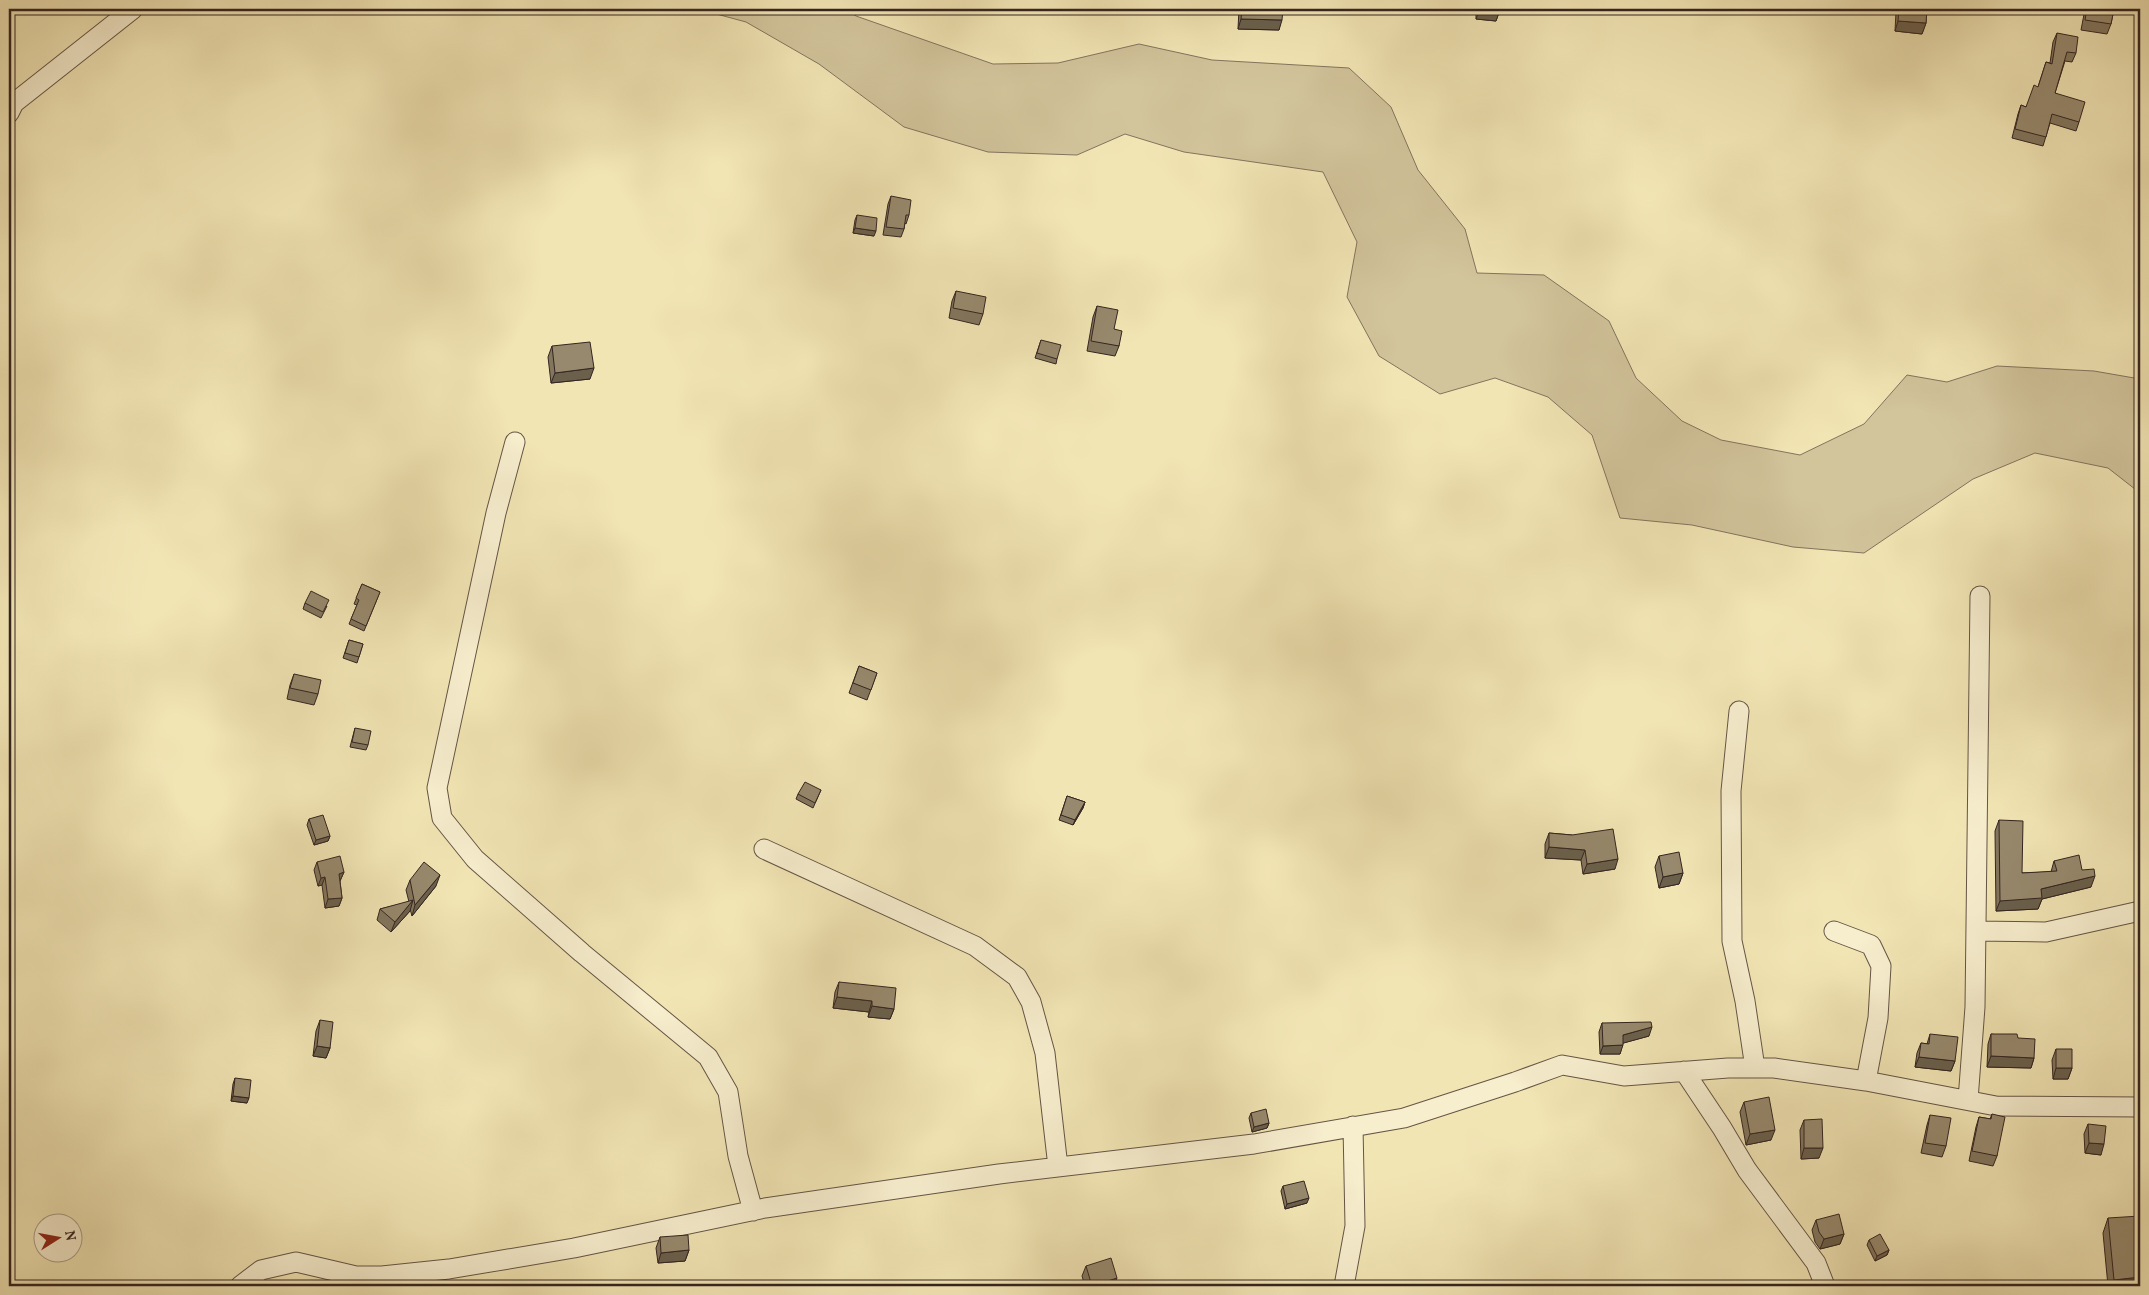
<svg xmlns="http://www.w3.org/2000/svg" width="2149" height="1295" font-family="Vollkorn,serif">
<rect width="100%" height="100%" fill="#f2e5b4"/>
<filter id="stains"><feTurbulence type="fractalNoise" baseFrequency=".004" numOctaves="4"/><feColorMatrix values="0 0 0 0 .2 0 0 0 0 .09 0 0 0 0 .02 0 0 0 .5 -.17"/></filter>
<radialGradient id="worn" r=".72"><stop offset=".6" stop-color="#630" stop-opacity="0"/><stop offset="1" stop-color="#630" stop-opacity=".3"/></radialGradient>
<path fill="#d2c49b" stroke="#83745e" d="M698 9H846L856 16 993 64 1058 63 1139 44 1212 60 1349 68 1391 107 1418 170 1465 229 1477 273 1544 275 1609 321 1636 378 1682 421 1721 440 1800 455 1864 424 1907 375 1947 382 1997 366 2094 371 2140 379V493L2108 468 2035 453 1973 479 1864 553 1793 547 1692 525 1620 518 1592 435 1548 397 1495 378 1440 394 1379 356 1347 297 1357 242 1323 172 1184 152 1125 134 1077 155 988 152 904 127 819 64 746 22Z"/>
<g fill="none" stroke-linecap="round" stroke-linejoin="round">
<g stroke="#645545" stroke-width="21">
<path id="street" d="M9 113 14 103 133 9
M515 442 496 513 437 788 442 818 475 859 582 953 708 1057 728 1092 738 1156 753 1211
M1739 711 1731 791 1732 941 1745 1001 1755 1068
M764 849 975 946 1017 977 1031 1002 1045 1053 1058 1167
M1834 931 1871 945 1881 966 1878 1018 1866 1081
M1976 931 2046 932 2140 911
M1684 1071 1722 1128 1747 1170 1816 1263 1825 1286
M1968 1100 1975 1007 1980 596
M240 1286 261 1270 296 1262 356 1276H382L449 1269 574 1248 765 1208 999 1174 1254 1144 1404 1118 1515 1082 1562 1065 1624 1076 1728 1068H1774L1866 1081 1996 1106 2140 1107
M1344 1286 1355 1226 1353 1126"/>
</g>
<use href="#street" stroke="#f7eece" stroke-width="19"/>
</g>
<path fill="#82765e" stroke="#342520" d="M1239 9H1283L1279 30 1238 29Z
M1476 9H1500L1496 21 1476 19Z
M1897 9H1927L1926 23 1922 34 1895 31 1896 12Z
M2085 9H2114L2111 24 2107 34 2081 30Z
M2057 33 2076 53 2072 62 2065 61 2055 93 2079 122 2076 131 2050 123 2043 146 2012 138 2018 114 2021 105 2026 107 2038 87 2046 62 2050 63 2053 42Z
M891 196 909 215 906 224 905 223 904 229 901 237 883 235 888 204Z
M857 215 874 236 853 233 855 220Z
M956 291 983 314 979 325 949 318 952 301Z
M1097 306 1114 329 1119 346 1115 356 1087 351 1093 317Z
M1041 340 1057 359 1056 364 1035 358Z
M552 346 590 379 551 383 548 357Z
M362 584 380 592 364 631 349 624 357 605 354 604Z
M305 603 327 606 321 618 303 609Z
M349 640 363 644 357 663 343 658Z
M859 666 877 673 867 700 849 693Z
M294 674 318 694 314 705 287 699 290 685Z
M355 728 368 745 366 750 350 747Z
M821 790 813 808 796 799 798 794Z
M1067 796 1085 802 1083 808 1073 825 1059 820Z
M309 819 330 836 328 841 314 845 307 825Z
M1999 820 2022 873 2051 872 2054 861 2082 870 2091 887 2042 899 2038 909 1996 911 1995 831Z
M1549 833 1572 835 1615 869 1583 874 1581 860 1545 858V844Z
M1659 856 1683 873 1679 884 1659 888 1655 867Z
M317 862 344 872 340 881 342 898 339 906 325 908 322 885 318 886 314 870Z
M410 880 436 886 412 916 410 909V911L391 932 377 920 380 909 409 902 406 890Z
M839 982 894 1009 890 1019 868 1017 869 1012 833 1008 835 992Z
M320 1020 330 1048 326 1058 313 1056 316 1031Z
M1602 1023 1649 1036 1623 1043 1620 1054H1600L1599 1032Z
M1930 1034 1955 1061 1951 1071 1915 1067 1917 1053 1921 1043 1927 1044Z
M1991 1034 2018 1038 2034 1058 2031 1068 1987 1067 1988 1044Z
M2056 1049 2072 1068 2068 1079H2053L2052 1060Z
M235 1078 247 1103 231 1101 233 1084Z
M1744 1102 1771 1140 1746 1145 1740 1112Z
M1251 1113 1269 1123 1267 1128 1252 1132 1249 1118Z
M1992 1114 1997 1156 1993 1166 1969 1161 1976 1127 1979 1117 1990 1119Z
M1930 1115 1946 1146 1942 1157 1921 1153 1927 1125Z
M1804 1120 1819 1158 1801 1159 1800 1130Z
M2088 1124 2101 1155 2085 1153 2084 1134Z
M1283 1186 1307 1203 1285 1209 1281 1191Z
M2108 1218 2140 1286H2108L2103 1233Z
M1816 1220 1844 1234 1840 1244 1820 1249 1815 1242 1812 1230Z
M660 1237 689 1250 685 1261 658 1263 656 1248Z
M1869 1240 1889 1250 1887 1255 1875 1261 1867 1245Z
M1086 1266 1114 1286H1085L1082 1276Z"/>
<path fill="#6a604c" stroke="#342520" d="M1480 9 1500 10 1496 21 1476 19Z
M1241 19 1282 20 1279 30 1238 29Z
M1898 21 1926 23 1922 34 1895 31Z
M855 228 876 231 874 236 853 233Z
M594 368 590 379 551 383 555 373Z
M1085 802 1083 808 1073 825 1075 820Z
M330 836 328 841 314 845 316 840Z
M1549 847 1585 850 1581 860 1545 858Z
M1618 859 1615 869 1583 874 1587 864Z
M344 872 340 881 336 882 339 874Z
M1683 873 1679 884 1659 888 1663 877Z
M440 875 436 886 412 916 415 905Z
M2095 876 2091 887 2042 899 2038 909 1996 911 2000 901 2041 889Z
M325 877 322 885 318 886 321 878Z
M342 898 339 906 325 908 328 899Z
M413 900 410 911 391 932 395 922Z
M837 997 872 1001 869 1012 833 1008Z
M872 1006 894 1009 890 1019 868 1017Z
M1652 1027 1649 1036 1620 1044 1623 1035Z
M1623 1045 1620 1054H1600L1603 1046Z
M317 1046 330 1048 326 1058 313 1056Z
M1991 1056 2034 1058 2031 1068 1987 1067Z
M1919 1057 1955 1061 1951 1071 1915 1067Z
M2056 1068H2072L2068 1079H2053Z
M233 1096 249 1098 247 1103 231 1101Z
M1269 1123 1267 1128 1252 1132 1254 1127Z
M1775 1130 1771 1140 1746 1145 1750 1134Z
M2089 1143 2104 1144 2101 1155 2085 1153Z
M1804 1148H1823L1819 1158 1801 1159Z
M1309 1198 1307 1203 1285 1209 1287 1204Z
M1844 1234 1840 1244 1820 1249 1824 1239Z
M689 1250 685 1261 658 1263 661 1253Z
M1889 1250 1887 1255 1875 1261 1877 1256Z
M2140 1277V1286H2112L2114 1280Z
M1117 1278 1114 1286H1092Z"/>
<path fill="#97896d" stroke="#342520" d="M1242 9H1283L1282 20 1241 19Z
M1480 9H1500V10Z
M1899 9H1927L1926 23 1898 21Z
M2087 9H2114L2111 24 2085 20Z
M2057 33 2078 37 2076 53 2067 52 2055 93 2085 102 2079 122 2052 114 2046 137 2015 129 2021 105 2026 107 2034 85 2038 87 2046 62 2052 64Z
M891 196 911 200 909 215H906L904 229 886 227Z
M857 215 877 218 876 231 855 228Z
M956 291 986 297 983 314 953 308Z
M1097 306 1118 310 1114 329 1122 331 1119 346 1091 341Z
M1041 340 1061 345 1057 359 1037 353Z
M590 342 594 368 555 373 552 346Z
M362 584 380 592 366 626 351 619 359 600 356 598Z
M311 591 329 600 323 612 305 603Z
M349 640 363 644 359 657 345 653Z
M859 666 877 673 871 690 853 683Z
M294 674 321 680 318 694 290 688Z
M355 728 371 731 368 745 352 742Z
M805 782 821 790 815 803 798 794Z
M1067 796 1085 802 1075 820 1061 815Z
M323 815 330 836 316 840 309 819Z
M1999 820 2023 821 2022 873 2057 871 2054 861 2079 855 2082 870 2094 869 2095 876 2041 889 2042 898 2000 901Z
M1613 829 1618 859 1587 864 1585 850 1549 847V833L1572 835Z
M1679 852 1683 873 1663 877 1659 856Z
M340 856 344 872 339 874 342 898 328 899 325 877 321 878 317 862Z
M424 862 440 875 415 905 410 880Z
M413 900 395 922 380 909Z
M839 982 896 988 894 1009 872 1006V1001L837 997Z
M320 1020 333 1022 330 1048 317 1046Z
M1651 1022 1652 1027 1623 1035V1045L1603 1046 1602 1023Z
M1930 1034 1958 1037 1955 1061 1919 1057 1921 1043 1929 1044Z
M1991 1034H2017L2018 1038 2035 1039 2034 1058 1991 1056Z
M2056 1049H2072V1068H2056Z
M235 1078 251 1080 249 1098 233 1096Z
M1769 1097 1775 1130 1750 1134 1744 1102Z
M1266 1109 1269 1123 1254 1127 1251 1113Z
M1992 1114 2005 1117 1997 1156 1972 1151 1979 1117 1991 1119Z
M1930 1115 1951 1118 1946 1146 1925 1143Z
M1822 1119 1823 1148H1804V1120Z
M2088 1124 2106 1126 2104 1144 2089 1143Z
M1304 1181 1309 1198 1287 1204 1283 1186Z
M1839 1214 1844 1234 1824 1239 1819 1232 1816 1220Z
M2140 1216V1277L2114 1280 2108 1218Z
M1880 1234 1889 1250 1877 1256 1869 1240Z
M688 1235 689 1250 661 1253 660 1237Z
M1111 1258 1117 1278 1092 1286 1086 1266Z"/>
<rect width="2149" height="1295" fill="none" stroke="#f2e5b4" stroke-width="30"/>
<rect x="10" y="10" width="2129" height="1275" fill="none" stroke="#342520" stroke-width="2.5"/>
<rect x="15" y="15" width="2119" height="1265" fill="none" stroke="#342520"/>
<g transform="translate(58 1238) rotate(79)"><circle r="24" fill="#f7eece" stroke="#a99e88"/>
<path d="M0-4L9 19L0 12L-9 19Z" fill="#8f2418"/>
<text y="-8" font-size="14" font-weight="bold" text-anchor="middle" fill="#342520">N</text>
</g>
<rect width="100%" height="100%" filter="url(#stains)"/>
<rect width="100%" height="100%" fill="url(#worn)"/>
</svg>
